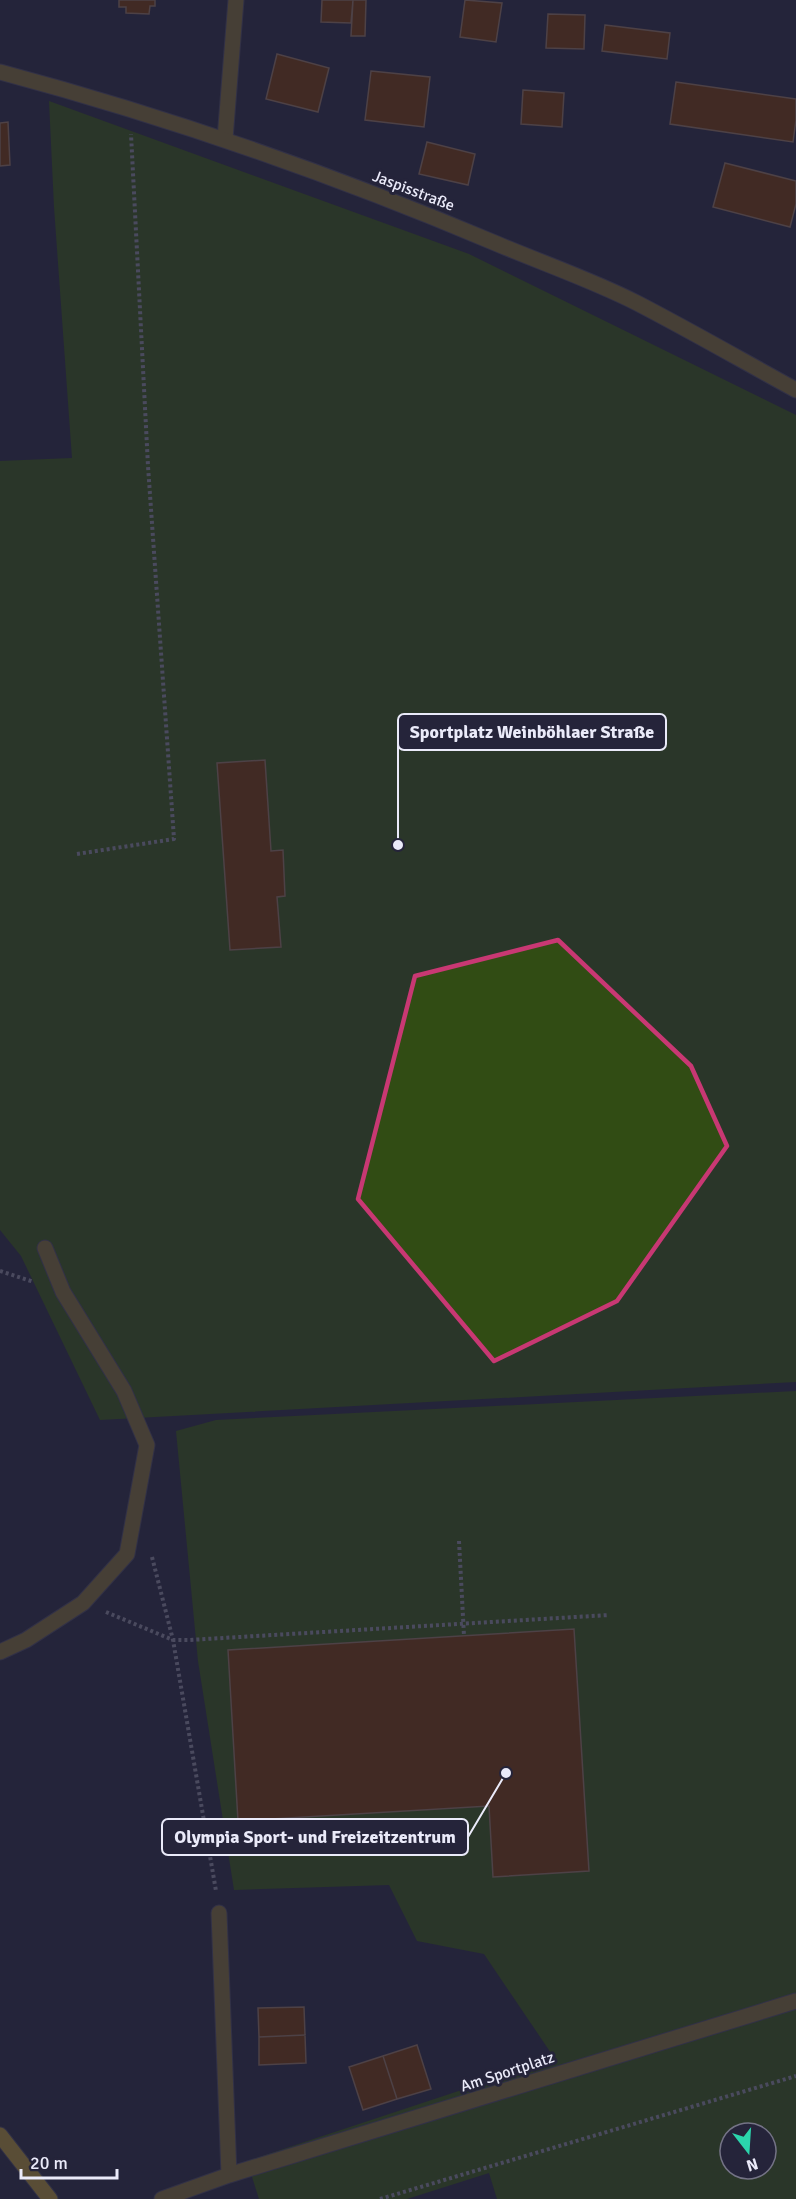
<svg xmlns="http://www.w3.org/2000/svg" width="796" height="2199" font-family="Signika,sans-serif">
<rect width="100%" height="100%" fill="#25243a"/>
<path fill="#314c14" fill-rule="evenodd" d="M49 101 469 254 796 415V1382L100 1420 21 1256 0 1230V461L72 458 54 207Z
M796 1391V2199H497L489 2173 407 2199H259L247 2161 555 2059 484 1954 417 1941 389 1885 234 1890 198 1661 176 1431 216 1420ZM730 2133H766V2169H730Z"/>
<path fill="#643209" stroke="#7e6454" stroke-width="1.5" d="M119 0H155V6H150L149 14 126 13V7H119Z
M322 0H353L351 23 321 22Z
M353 0H366L365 36H351Z
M465 0 502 3 496 42 460 37Z
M548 14 585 15 584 49 546 48Z
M605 25 670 33 667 59 602 51Z
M277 54 329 68 318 112 266 99Z
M371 71 430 77 424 127 365 120Z
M676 82 796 99V120L793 142 670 124Z
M523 90 564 93 562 127 521 124Z
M8 122 10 165 0 166V123Z
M427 142 475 154 468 185 419 174Z
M725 163 796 181V204L790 227 713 207Z
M265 760 271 851 283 850 285 896 277 897 281 947 230 950 217 763Z
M574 1629 589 1871 493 1877 489 1806 238 1821 228 1650Z
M304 2007 305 2035 259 2037 258 2008Z
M305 2035 306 2063 259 2065V2037Z
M417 2045 431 2089 397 2099 383 2056Z
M383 2056 397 2099 363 2110 349 2067Z"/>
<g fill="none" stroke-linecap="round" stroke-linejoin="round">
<g stroke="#414055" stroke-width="17">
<path id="lane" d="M225 139 236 0
M0 1652 26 1640 83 1603 127 1554 147 1445 124 1391 63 1292 45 1248
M229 2175 796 2001
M162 2199 229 2175 219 1913"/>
</g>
<g stroke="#414055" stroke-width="17">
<path id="street" d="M0 72C169 117 334 175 495 243 542 263 592 280 637 303 691 331 743 361 796 390"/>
</g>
<g stroke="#414055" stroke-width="17">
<path id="secondary" d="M0 2135 50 2199"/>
</g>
<path stroke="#79788b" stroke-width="4" stroke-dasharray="3 3" stroke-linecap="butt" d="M77 854 174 839 148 466 131 134
M0 1271 34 1282
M459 1541 464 1636
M152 1557 173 1640 216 1891
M106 1612 173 1640H189L609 1615
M380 2199 796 2076"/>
<use href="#lane" stroke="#705f32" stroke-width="15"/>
<use href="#street" stroke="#705f32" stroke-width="15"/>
<use href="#secondary" stroke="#997f31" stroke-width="15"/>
</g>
<path d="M0 0H796V2199H0ZM558 940 691 1066 727 1146 617 1301 494 1361 358 1199 415 976Z" fill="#25243a" fill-opacity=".55" fill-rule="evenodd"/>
<path fill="none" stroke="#c83873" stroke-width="4.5" stroke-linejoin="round" d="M558 940 691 1066 727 1146 617 1301 494 1361 358 1199 415 976Z"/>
<g text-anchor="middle" stroke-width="6" stroke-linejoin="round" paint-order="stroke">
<g font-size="16" fill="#eaeaf9" stroke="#25243a">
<text transform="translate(414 190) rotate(21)" y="6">Jaspisstraße</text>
<text transform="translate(507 2071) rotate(-18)" y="6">Am Sportplatz</text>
</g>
</g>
<path fill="none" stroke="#eaeaf9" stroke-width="2" d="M398 845L398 732M506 1773L468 1837"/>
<g fill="#eaeaf9" stroke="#25243a" stroke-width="2">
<circle cx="398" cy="845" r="6"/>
<circle cx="506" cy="1773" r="6"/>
</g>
<g fill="#25243a" stroke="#eaeaf9" stroke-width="2">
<rect x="398" y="714" width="268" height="36" rx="6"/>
<rect x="162" y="1819" width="306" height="36" rx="6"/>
</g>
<g font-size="18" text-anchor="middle" font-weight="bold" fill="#eaeaf9">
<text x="532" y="738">Sportplatz Weinböhlaer Straße</text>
<text x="315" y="1843">Olympia Sport- und Freizeitzentrum</text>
</g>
<g transform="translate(748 2151) rotate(163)"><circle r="28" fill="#25243a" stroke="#747386" stroke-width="1.5"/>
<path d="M0-4.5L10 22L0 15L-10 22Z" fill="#2bd5ac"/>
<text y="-9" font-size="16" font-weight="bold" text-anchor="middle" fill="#eaeaf9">N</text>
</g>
<path d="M21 2169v9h96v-9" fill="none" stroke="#eaeaf9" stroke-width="3"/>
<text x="30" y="2169" font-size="18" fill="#eaeaf9" stroke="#25243a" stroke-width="4.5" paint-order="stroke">20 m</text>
</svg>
